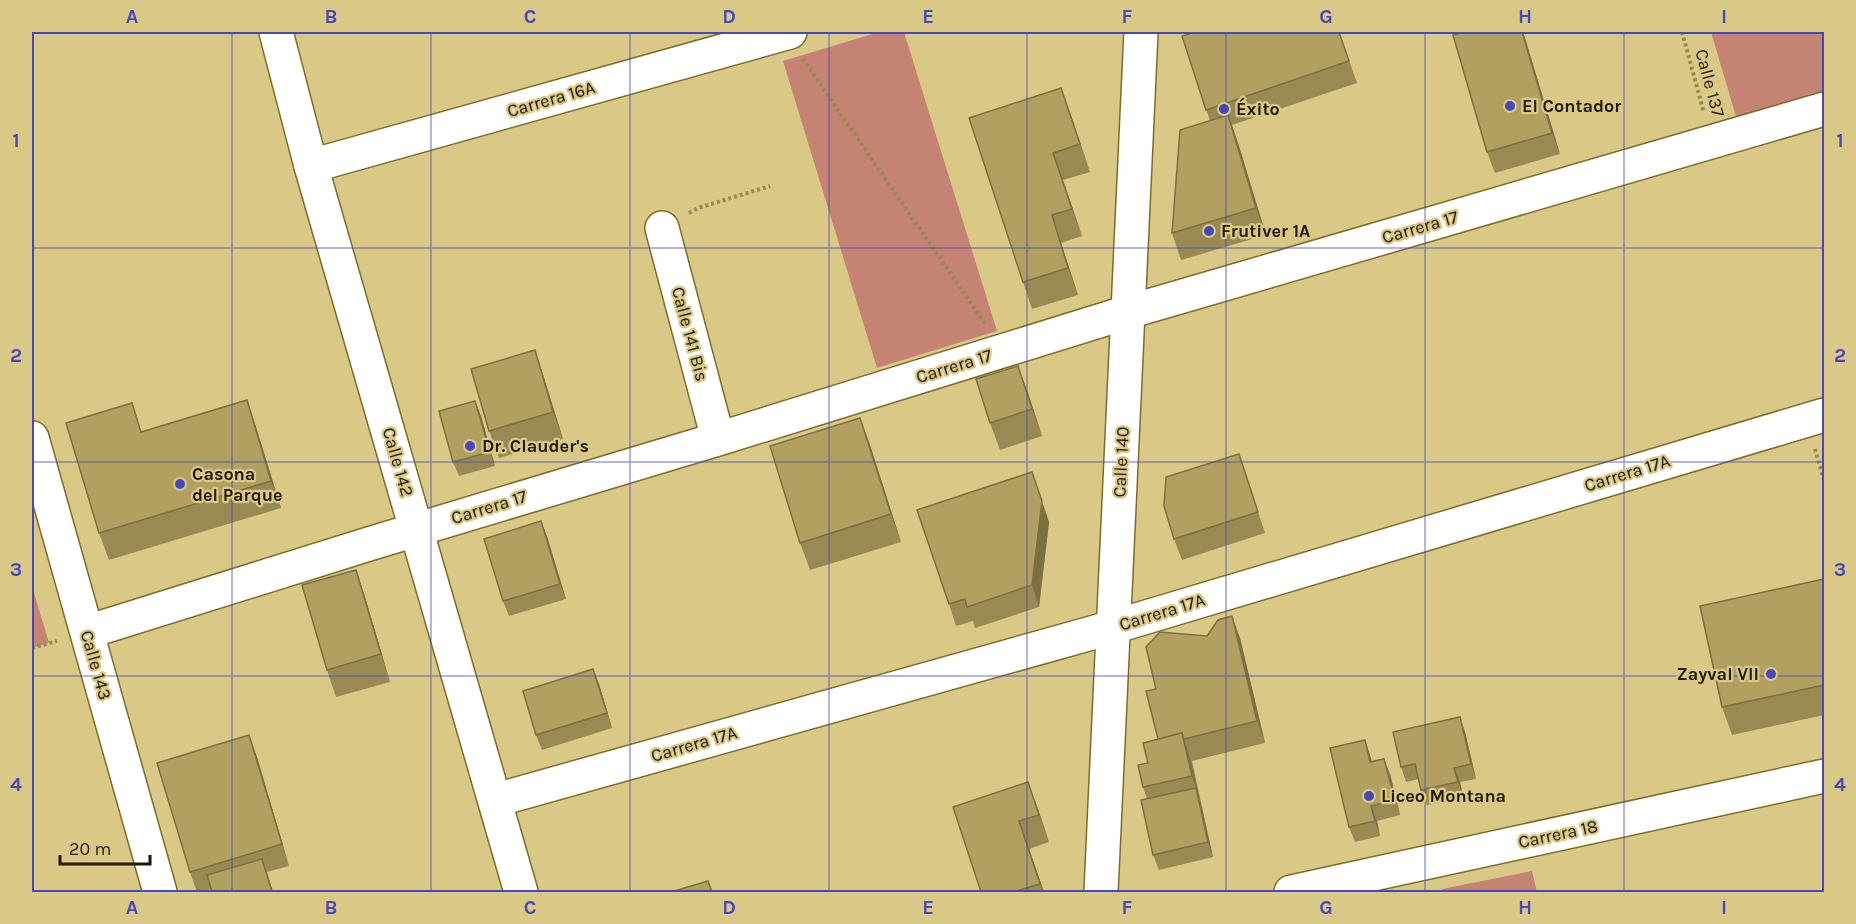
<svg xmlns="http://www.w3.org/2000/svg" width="1856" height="924" font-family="Karla,sans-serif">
<rect width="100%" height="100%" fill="#dac986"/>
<path fill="#c58473" d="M879 32H904L997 331 877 368 783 61Z
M1711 32H1824V95L1737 120Z
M32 586 49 643 32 648Z
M1532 871 1537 892H1443L1442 889Z"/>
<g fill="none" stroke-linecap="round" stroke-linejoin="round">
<g stroke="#7d6d2b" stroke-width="36">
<path id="minor" d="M311 166 790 32
M662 228 718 439
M32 438 160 892
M87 632 372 543 718 439 1128 312 1824 109
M496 800 1113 627 1824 415
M1291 892 1824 776"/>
</g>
<g stroke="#7d6d2b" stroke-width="36">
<path id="tertiary" d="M1101 892 1141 32"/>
</g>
<g stroke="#7d6d2b" stroke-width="36">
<path id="secondary" d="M276 32 311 166 521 892"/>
</g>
<path stroke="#968955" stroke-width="4" stroke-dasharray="3 3" stroke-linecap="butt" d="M1682 32 1704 113
M803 59 986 325
M689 213 698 208 770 186
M1815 449 1824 480
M32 648 57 641"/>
<use href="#minor" stroke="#fff" stroke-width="33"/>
<use href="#tertiary" stroke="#fff" stroke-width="33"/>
<use href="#secondary" stroke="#fff" stroke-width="33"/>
</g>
<path fill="#988a52" d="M1339 32 1357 83 1232 125 1238 143 1266 235 1181 260 1172 233 1210 121 1182 36Z
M1466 32H1523L1560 154 1495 173 1487 152Z
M1061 88 1090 172 1063 180 1082 236 1061 243 1078 295 1032 309 1023 282Z
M535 350 544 378 563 439 499 458 489 431Z
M1028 393 1042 436 1000 450 990 423Z
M247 400 256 427 281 508 109 560 99 533 142 432Z
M475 401 481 416 495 466 459 476 453 462Z
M860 418 870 445 901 542 810 570 800 543Z
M1239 454 1265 533 1182 560 1174 539Z
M1032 472 1049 522 1039 607 975 628 973 621 956 626 949 604Z
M541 521 566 599 509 616 503 601Z
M356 570 365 597 390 682 336 697 327 670Z
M1824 579V715L1732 735 1722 707Z
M1207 636 1240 638 1265 743 1192 761 1213 857 1159 870 1153 855 1147 799 1143 787 1148 763 1158 739 1156 689Z
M599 684 612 728 542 750 536 735Z
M1465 732 1476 779 1460 782 1463 797 1427 805 1421 790 1419 779 1406 782 1401 767Z
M1365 740 1372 762 1390 774 1400 815 1377 821 1380 836 1355 842 1349 827Z
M257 757 289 866 267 872 273 892 211 889 201 892H197L190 872Z
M953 807 1038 809 1049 842 1029 849 1044 892H981Z"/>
<path fill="#7c7042" d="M1522 32H1523L1525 38 1560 154 1552 133Z
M1061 88 1071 115 1090 172 1080 144Z
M1228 115 1238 143 1266 235 1256 208Z
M1053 153 1063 180 1082 236 1072 209Z
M1052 215 1061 243 1078 295 1068 268Z
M535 350 544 378 563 439 553 412Z
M1018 366 1028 393 1042 436 1032 409Z
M247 400 256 427 281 508 271 481Z
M475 401 481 416 495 466 490 452Z
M860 418 870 445 901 542 891 514Z
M1032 472 1049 522 1039 607 1032 585Z
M541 521 547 536 566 599 560 584Z
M356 570 365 597 390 682 381 654Z
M1232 616 1240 638 1265 743 1257 721Z
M593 669 599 684 612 728 607 713Z
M1460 717 1465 732 1476 779 1471 764Z
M1182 733 1191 761 1213 857 1208 842 1196 788 1192 776Z
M249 735 257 757 289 866 282 844Z
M1365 740 1370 755 1376 777 1370 762Z
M1384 759 1390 774 1400 815 1395 800Z
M1454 768 1460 782 1463 797 1458 782Z
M1028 782 1038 809 1049 842 1039 815Z
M1371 806 1377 821 1380 836 1375 821Z
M1019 821 1029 849 1044 892 1040 884Z
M262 859 273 892H272Z"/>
<path fill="#b1a05f" stroke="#7c7042" stroke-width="1.5" d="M1195 32H1339L1349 61 1206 110 1182 36Z
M1466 32H1522L1552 133 1487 152 1453 35Z
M1061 88 1080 144 1053 153 1072 209 1052 215 1068 268 1023 282 969 118Z
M1228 115 1256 208 1172 233 1180 130Z
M535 350 553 412 489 431 471 369Z
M1018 366 1032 409 990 423 976 379Z
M247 400 271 481 99 533 66 423 132 403 141 432Z
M475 401 490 452 453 462 439 411Z
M860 418 891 514 800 543 770 446Z
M1239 454 1258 512 1174 539 1164 506 1166 477Z
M1032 472 1042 501 1032 585 967 607 965 599 949 604 917 510Z
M541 521 560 584 503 601 484 539Z
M356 570 381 654 327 670 302 585Z
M1824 579V685L1722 707 1700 606Z
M1232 616 1257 721 1184 739 1182 733 1158 739 1146 691 1156 689 1146 647 1160 632 1207 636 1218 620Z
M593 669 607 713 536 735 523 691Z
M1460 717 1471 764 1454 768 1458 782 1421 790 1415 764 1401 767 1393 732Z
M1182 733 1192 776 1143 787 1138 765 1148 763 1143 743Z
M249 735 282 844 190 872 157 763Z
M1365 740 1370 762 1384 759 1395 800 1371 806 1375 821 1349 827 1330 748Z
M1028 782 1039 815 1019 821 1040 884 1013 892H981L953 807Z
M1196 788 1208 842 1153 855 1141 800Z
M262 859 272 892H212L207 875Z
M708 881 712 892H671Z"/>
<path fill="none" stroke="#4549be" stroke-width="1.5" stroke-opacity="0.55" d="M232 32V892M431 32V892M630 32V892M829 32V892M1027 32V892M1226 32V892M1425 32V892M1624 32V892M32 248H1824M32 462H1824M32 676H1824"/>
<g fill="#4549be" stroke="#dac986" stroke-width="2">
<circle cx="1510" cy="106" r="6"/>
<circle cx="1224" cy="109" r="6"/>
<circle cx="1209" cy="231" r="6"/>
<circle cx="470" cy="446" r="6"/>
<circle cx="180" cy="484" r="6"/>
<circle cx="1771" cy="674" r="6"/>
<circle cx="1369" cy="796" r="6"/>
</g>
<g text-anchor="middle" stroke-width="4.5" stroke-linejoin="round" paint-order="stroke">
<g font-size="18" fill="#211a01" stroke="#dac986">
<text transform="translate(1710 83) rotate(75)" y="6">Calle 137</text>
<text transform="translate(551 99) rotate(-16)" y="6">Carrera 16A</text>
<text transform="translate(1420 227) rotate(-16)" y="6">Carrera 17</text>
<text transform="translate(690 334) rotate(75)" y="6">Calle 141 Bis</text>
<text transform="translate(954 366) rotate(-17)" y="6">Carrera 17</text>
<text transform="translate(398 462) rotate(74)" y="6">Calle 142</text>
<text transform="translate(1121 462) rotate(-87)" y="6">Calle 140</text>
<text transform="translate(1627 473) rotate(-17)" y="6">Carrera 17A</text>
<text transform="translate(489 507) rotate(-17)" y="6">Carrera 17</text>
<text transform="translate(1162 612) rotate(-17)" y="6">Carrera 17A</text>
<text transform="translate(96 665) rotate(74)" y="6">Calle 143</text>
<text transform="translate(694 744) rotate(-16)" y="6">Carrera 17A</text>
<text transform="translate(1558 834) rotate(-12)" y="6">Carrera 18</text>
</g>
<g font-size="18" font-weight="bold" fill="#211a01" stroke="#dac986" text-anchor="start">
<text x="1522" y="112">El Contador</text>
<text x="1236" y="115">Éxito</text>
<text x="1221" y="237">Frutiver 1A</text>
<text x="482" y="452">Dr. Clauder's</text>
<text x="192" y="480">Casona<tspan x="192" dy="21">del Parque</tspan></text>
<text x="1759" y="680" text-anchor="end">Zayval VII</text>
<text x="1381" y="802">Liceo Montana</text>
</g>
</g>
<rect width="1856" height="924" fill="none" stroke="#dac986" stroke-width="66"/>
<path d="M60 855v9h90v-9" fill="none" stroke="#211a01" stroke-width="3"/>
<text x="69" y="855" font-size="18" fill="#211a01" stroke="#dac986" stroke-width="4.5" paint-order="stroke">20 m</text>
<rect x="33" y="33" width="1790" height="858" fill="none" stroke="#4549be" stroke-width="2"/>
<g font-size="20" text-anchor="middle" font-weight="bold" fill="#4549be">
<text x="132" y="23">A</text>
<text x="331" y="23">B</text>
<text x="530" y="23">C</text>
<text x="729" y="23">D</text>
<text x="928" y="23">E</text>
<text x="1127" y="23">F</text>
<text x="1326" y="23">G</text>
<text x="1525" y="23">H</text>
<text x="1724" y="23">I</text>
<text x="16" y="147">1</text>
<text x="1840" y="147">1</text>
<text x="16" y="362">2</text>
<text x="1840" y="362">2</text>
<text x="16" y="576">3</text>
<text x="1840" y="576">3</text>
<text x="16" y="791">4</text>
<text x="1840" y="791">4</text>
<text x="132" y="914">A</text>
<text x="331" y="914">B</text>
<text x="530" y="914">C</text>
<text x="729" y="914">D</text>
<text x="928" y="914">E</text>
<text x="1127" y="914">F</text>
<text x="1326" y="914">G</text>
<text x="1525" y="914">H</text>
<text x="1724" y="914">I</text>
</g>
</svg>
